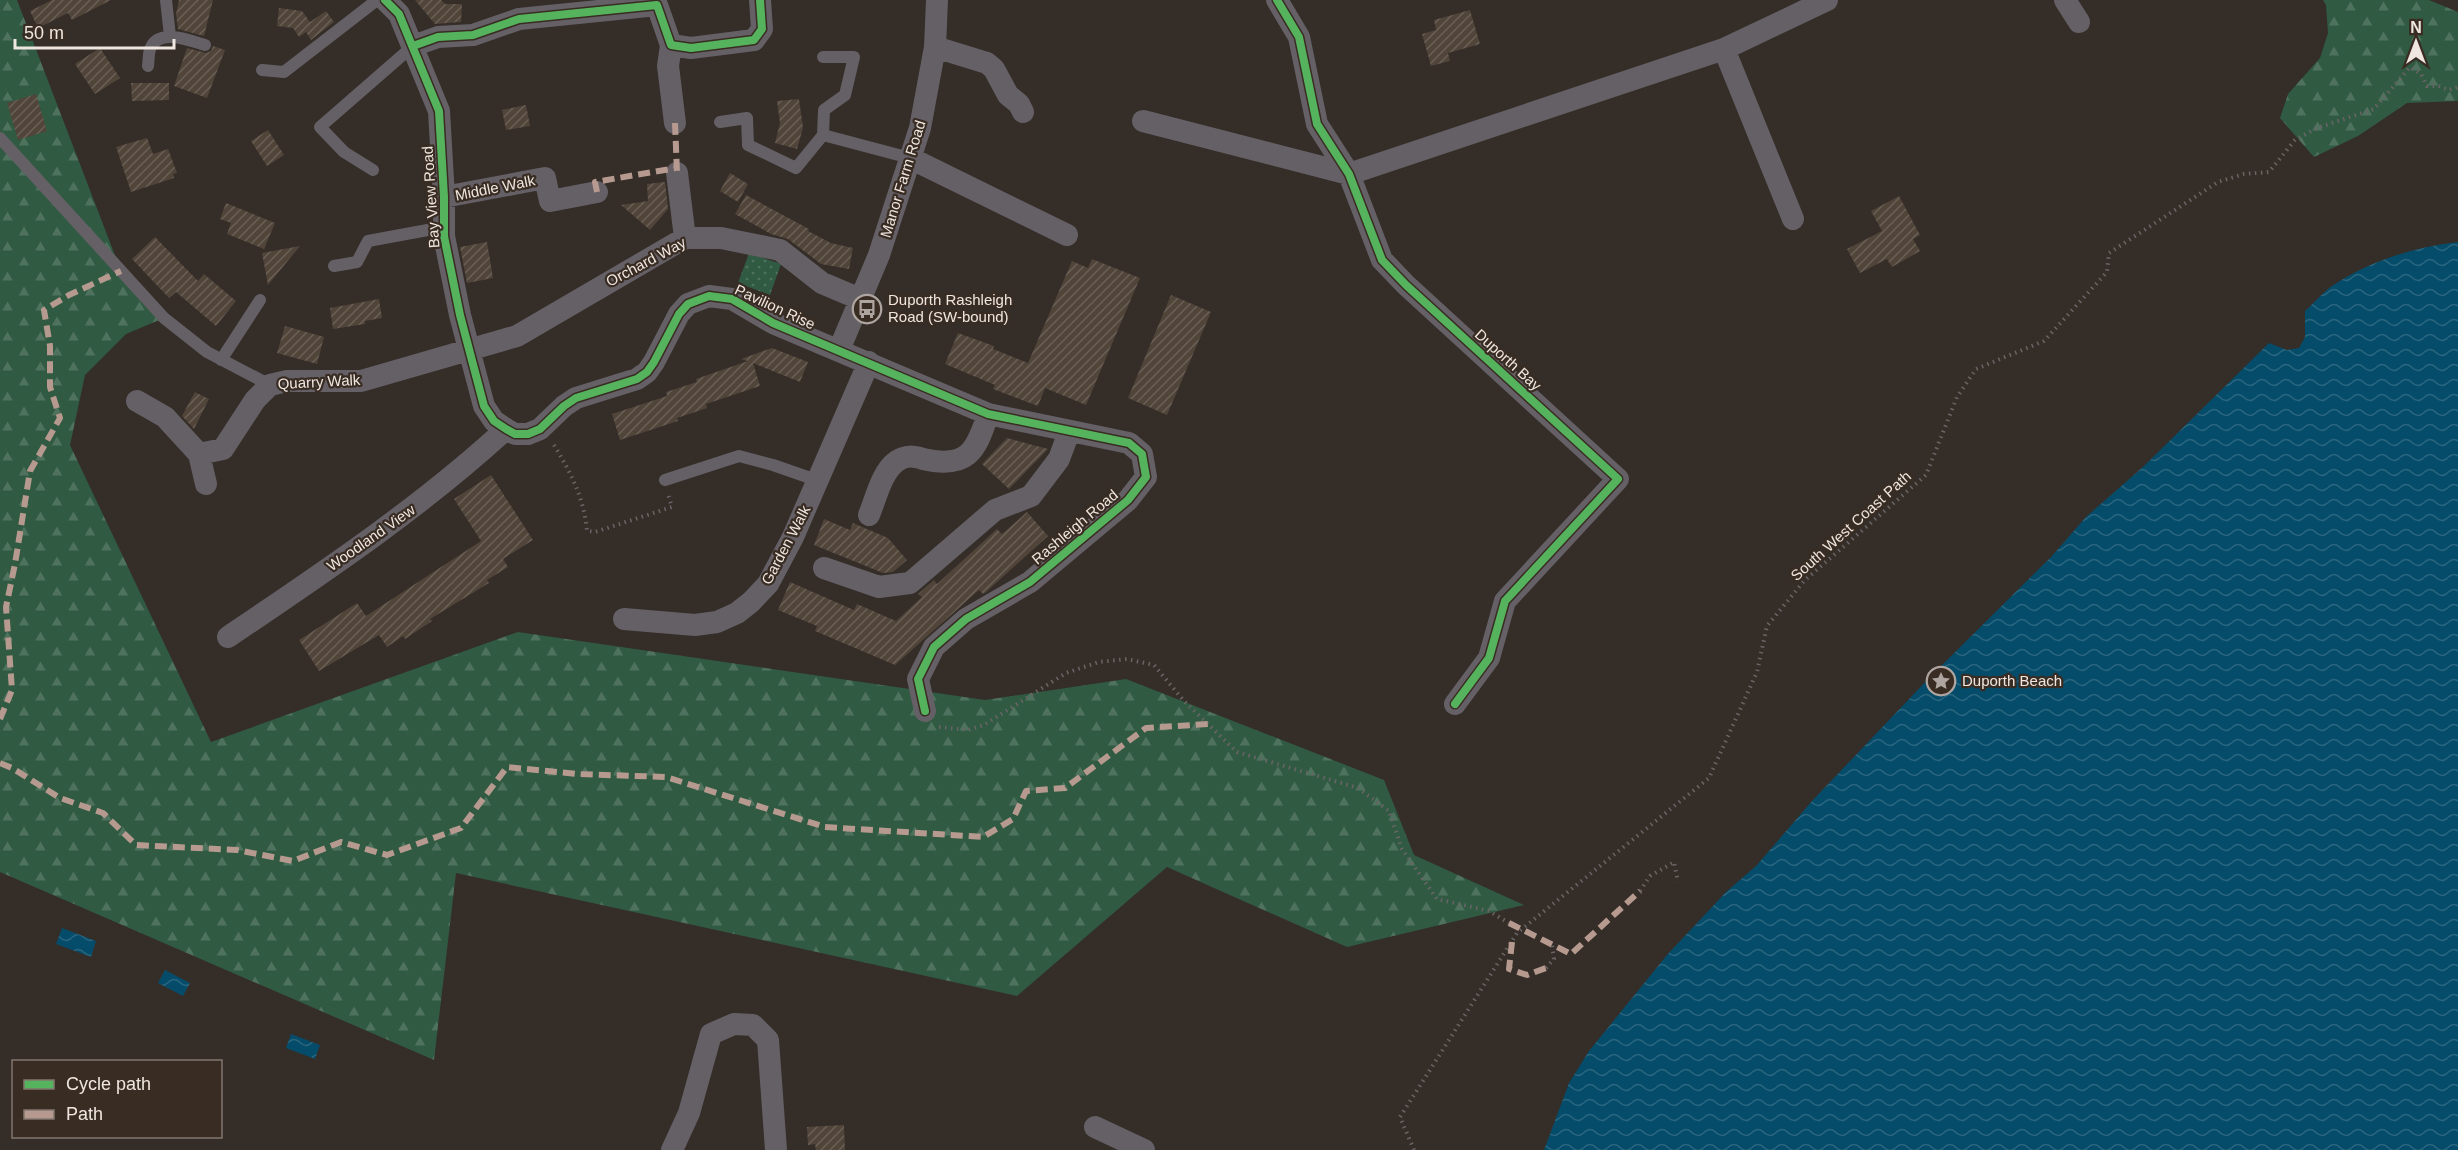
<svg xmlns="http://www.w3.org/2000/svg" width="2458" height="1150" font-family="Helvetica,sans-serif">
<defs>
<pattern id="forest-firs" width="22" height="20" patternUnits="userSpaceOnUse" patternTransform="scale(1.5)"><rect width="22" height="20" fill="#305a42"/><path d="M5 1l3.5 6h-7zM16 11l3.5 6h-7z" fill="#4e725d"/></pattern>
<pattern id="park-dots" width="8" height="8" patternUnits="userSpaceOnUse" patternTransform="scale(1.5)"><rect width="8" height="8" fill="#305a42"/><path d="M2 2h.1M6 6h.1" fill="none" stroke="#4e725d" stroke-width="1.8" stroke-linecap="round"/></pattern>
<pattern id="water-waves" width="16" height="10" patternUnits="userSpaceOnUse" patternTransform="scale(1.5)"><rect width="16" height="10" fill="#054c6a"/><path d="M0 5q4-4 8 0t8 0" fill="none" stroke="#2a667f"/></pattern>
<pattern id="building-hatch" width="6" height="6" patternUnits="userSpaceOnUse" patternTransform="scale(1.5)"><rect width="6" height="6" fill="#51453a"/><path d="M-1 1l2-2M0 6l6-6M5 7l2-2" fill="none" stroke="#6a6056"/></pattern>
</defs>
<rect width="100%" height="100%" fill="#342d28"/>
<path fill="url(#forest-firs)" d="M0 0H17L121 271 164 318 126 334 85 375 70 445 211 742 518 632 985 700 1126 679 1384 780 1414 855 1524 905 1347 947 1167 867 1017 996 456 873 434 1060 0 872Z
M2323 0H2429L2458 12V101L2407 103 2358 136 2314 157 2280 118 2288 94 2320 58 2328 33 2326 5Z"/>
<path fill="url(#park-dots)" d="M749 253 781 264 770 295 738 283Z"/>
<path fill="url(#water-waves)" d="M2458 242V1150H1544L1569 1083 1589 1051 1667 955 1726 892 1756 866 1812 801 1930 677 2051 557 2086 517 2144 466 2269 343 2287 350 2299 348 2305 337V311C2314 303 2322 293 2332 286 2369 261 2414 247 2458 242Z
M62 928 96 941 91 957 56 944Z
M165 970 190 983 183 996 158 983Z
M291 1034 320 1045 315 1059 286 1048Z"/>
<path fill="url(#building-hatch)" d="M52 0H111L72 20 68 13 38 28 30 11Z
M179 0H213L204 36 178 29 176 14Z
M415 0H441L445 4H462L461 22 435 24Z
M279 8 302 11 310 22 326 11 334 22 311 40 306 32 299 37 293 28 277 26Z
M1470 10 1480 44 1448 53 1450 61 1431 66 1422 34 1436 30 1434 20Z
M213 46 225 50 207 98 174 86 187 48 206 53 211 51Z
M100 48 120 78 95 94 75 64Z
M131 83H169V100L132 101Z
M36 94 47 131 18 140 7 103Z
M799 99 803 128 797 149 775 143 780 123 777 101Z
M526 105 530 126 506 130 502 110Z
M268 130 284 155 267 166 251 141Z
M147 138 153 154 168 149 177 173 173 174 174 178 131 192 116 147Z
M730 173 748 184 738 202 720 191Z
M665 182 668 209 650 230 621 205 648 201 647 184Z
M746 195 809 229 808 231 831 243 853 248 849 269 821 264 788 239 771 234 735 214Z
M1899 196 1920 235 1913 239 1920 251 1892 267 1887 259 1860 273 1847 249 1882 231 1871 211Z
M226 203 275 223 264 249 227 234 231 223 220 219Z
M155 237 198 281 204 274 236 301 216 326 176 292 169 298 132 259Z
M487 242 493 278 467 283 460 247Z
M300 246 268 285 262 253Z
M1092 259 1140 278 1086 405 1045 388 1038 406 993 389 995 385 945 364 958 333 994 346 993 349 1028 363 1072 261 1088 268Z
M1171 295 1211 312 1167 415 1128 398Z
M379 299 382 318 365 321V324L333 329 330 308Z
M285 326 324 337 317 364 277 353Z
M772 348 808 362 800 382 753 363 760 386 706 404 707 408 677 418 678 421 620 440 612 414 667 396 666 392 697 382 696 379 748 361 741 359Z
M195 392 209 399 194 429 182 416Z
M1007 438 1048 449 1009 489 982 464Z
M491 475 533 540 503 559 508 567 487 580 489 583 430 619 432 621 405 639 403 636 387 647 379 635 319 671 299 640 357 603 366 616 481 541 454 499Z
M1027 512 1048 536 986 592 983 594 979 590 895 665 815 631 817 626 778 610 790 582 854 610 857 604 896 621 922 597 918 594 934 580 937 584 997 529 1002 534Z
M824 519 850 530 853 523 888 538 907 560 893 572 883 573 814 545Z
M844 1125 845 1150H816L815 1144 808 1145 807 1127Z"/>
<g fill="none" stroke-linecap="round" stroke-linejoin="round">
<path stroke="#696567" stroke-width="4" stroke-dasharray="1.5 4.5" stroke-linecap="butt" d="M554 445C571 473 584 498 587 531L595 532 672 507 668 494
M939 727 968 730 984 725 1066 673 1099 662 1127 659 1154 665 1184 701 1237 752 1358 788 1389 811 1402 849 1437 899 1489 911 1509 923
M1640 891 1650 876 1674 862 1678 882
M1546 968 1554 959 1552 945
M1414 1150 1400 1117 1517 933 1709 778 1757 672 1767 626 1804 581 1926 475 1957 397 1976 369 2044 341 2107 272 2109 253 2218 182 2244 174 2269 172 2295 140 2317 128 2374 109 2410 67 2421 74 2427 86H2438L2449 90 2458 87"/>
<path stroke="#646066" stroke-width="12" d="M166 0 170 36
M823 57H854L845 95 824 110 823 135 910 158
M148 66C149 60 148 52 151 47 160 28 191 41 205 45
M262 70 284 72 377 0
M720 122 747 118 748 145 796 168 823 135
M0 138 164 318 207 352 270 385
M373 170 344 152 320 127 413 46
M334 266 357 262 368 241 444 227
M221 360 260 300
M665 480 739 456 773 465 819 481"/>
<path stroke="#646066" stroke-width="22" d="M385 0 399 14 439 111 444 197V236L460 315 484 406 494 421 506 429 515 434H528L540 429 564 406 576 398 637 379 647 372 654 362 679 314 688 304 709 296 732 299 773 323 988 414 1129 443 1142 454 1146 477 1128 500 1030 582 966 619 934 647 918 679 925 711
M1277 0 1299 37 1317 124 1349 174 1382 260 1406 285 1618 479 1505 601 1489 658 1455 704
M2065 0 2079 22
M671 45 668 66 675 123
M413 46 438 37 473 35 519 19 657 5 671 45 691 48 754 40 762 29 760 0
M935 47 987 63 994 69 1008 95 1019 104 1023 112
M1724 49 1793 219
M1143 121 1349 174 1724 49 1827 0
M910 158 1067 235
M677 173 685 238
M444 197 545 178 550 201 597 192
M839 350 879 255 920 128 935 47 937 0
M137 401 165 417 199 454 206 484
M199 454 223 449 255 400 270 385 287 381H361L517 336 685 238H721L780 250 822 283 860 299
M869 515C876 498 882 471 897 461 906 455 913 456 923 459 967 469 976 452 988 414
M824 568 879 587 910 583 995 510 1031 496 1059 459 1069 432
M624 619 695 625 717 622 737 613 751 602 768 584 793 537 869 362
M228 637C324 572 420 508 506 429
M1095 1127 1144 1150
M672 1150 689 1113 711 1034 734 1024 753 1025 768 1040 776 1150"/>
<path stroke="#b69a8f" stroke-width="6" stroke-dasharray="12 6" stroke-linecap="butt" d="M675 123 677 173
M597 192 595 182 676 168
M0 719 12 690 6 607 15 564 30 471 60 418 50 387V346L44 310 69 295 121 271
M0 763 12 768 60 798 103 813 136 845 237 850 293 861 341 842 387 855 461 828 507 767 577 774 666 777 825 827 983 837 1013 819 1026 791 1065 788 1146 728 1208 724
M1509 923 1571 954 1640 891
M1512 942 1509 969 1527 975 1546 968"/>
<g stroke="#392c23" stroke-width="11">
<path id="cycleway" d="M385 0 399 14 439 111 444 197V236L460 315 484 406 494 421 506 429 515 434H528L540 429 564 406 576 398 637 379 647 372 654 362 679 314 688 304 709 296 732 299 773 323 988 414 1129 443 1142 454 1146 477 1128 500 1030 582 966 619 934 647 918 679 925 711
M1277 0 1299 37 1317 124 1349 174 1382 260 1406 285 1618 479 1505 601 1489 658 1455 704
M413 46 438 37 473 35 519 19 657 5 671 45 691 48 754 40 762 29 760 0"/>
</g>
<use href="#cycleway" stroke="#56b35d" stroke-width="8"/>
</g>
<defs>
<g id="bus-ring" transform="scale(1.5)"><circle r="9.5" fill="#392c23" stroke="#aea5a0" stroke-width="1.5"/><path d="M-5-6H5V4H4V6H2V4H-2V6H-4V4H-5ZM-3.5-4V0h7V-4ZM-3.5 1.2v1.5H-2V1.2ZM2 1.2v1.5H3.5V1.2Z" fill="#aea5a0"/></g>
<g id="sight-ring" transform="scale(1.5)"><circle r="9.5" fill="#392c23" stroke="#aea5a0" stroke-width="1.5"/><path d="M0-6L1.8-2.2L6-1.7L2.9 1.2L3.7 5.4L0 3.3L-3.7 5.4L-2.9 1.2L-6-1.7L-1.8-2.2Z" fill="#aea5a0"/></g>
</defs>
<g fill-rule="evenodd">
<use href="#bus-ring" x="867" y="309"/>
<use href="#sight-ring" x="1941" y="681"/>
</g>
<g text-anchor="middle" stroke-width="4.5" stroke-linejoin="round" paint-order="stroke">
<g font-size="15" fill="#efe6e0" stroke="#392c23">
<text transform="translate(903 179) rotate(-73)" y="5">Manor Farm Road</text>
<text transform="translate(495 188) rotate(-11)" y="5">Middle Walk</text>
<text transform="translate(431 197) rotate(-94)" y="5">Bay View Road</text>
<text transform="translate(646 262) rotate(-28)" y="5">Orchard Way</text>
<text transform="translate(775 307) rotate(25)" y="5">Pavilion Rise</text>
<text transform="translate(1508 360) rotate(42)" y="5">Duporth Bay</text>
<text transform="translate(319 382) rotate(-3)" y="5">Quarry Walk</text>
<text transform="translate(1851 526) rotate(-42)" y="5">South West Coast Path</text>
<text transform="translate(1075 527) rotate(-40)" y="5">Rashleigh Road</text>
<text transform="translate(371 538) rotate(-35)" y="5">Woodland View</text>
<text transform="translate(786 545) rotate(-62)" y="5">Garden Walk</text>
</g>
<g font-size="15" fill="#efe6e0" stroke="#392c23" text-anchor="start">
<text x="888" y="305">Duporth Rashleigh<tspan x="888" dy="17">Road (SW-bound)</tspan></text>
<text x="1962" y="686">Duporth Beach</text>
</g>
</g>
<rect x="12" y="1060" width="210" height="78" fill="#392c23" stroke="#82766f" stroke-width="1.5"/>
<rect x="24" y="1080" width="30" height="9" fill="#56b35d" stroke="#82766f" stroke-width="1.5"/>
<text x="66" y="1090" font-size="18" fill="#efe6e0">Cycle path</text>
<rect x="24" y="1110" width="30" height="9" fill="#b69a8f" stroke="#82766f" stroke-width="1.5"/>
<text x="66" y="1120" font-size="18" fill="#efe6e0">Path</text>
<g transform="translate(2416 42)" stroke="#392c23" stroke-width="4.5" paint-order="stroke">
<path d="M0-4.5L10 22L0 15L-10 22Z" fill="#efe6e0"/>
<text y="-9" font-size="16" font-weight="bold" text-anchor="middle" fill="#efe6e0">N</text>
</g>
<path d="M15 39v9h159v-9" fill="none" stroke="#efe6e0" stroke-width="3"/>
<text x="24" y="39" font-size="18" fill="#efe6e0" stroke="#392c23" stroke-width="4.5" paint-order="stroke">50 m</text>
</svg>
